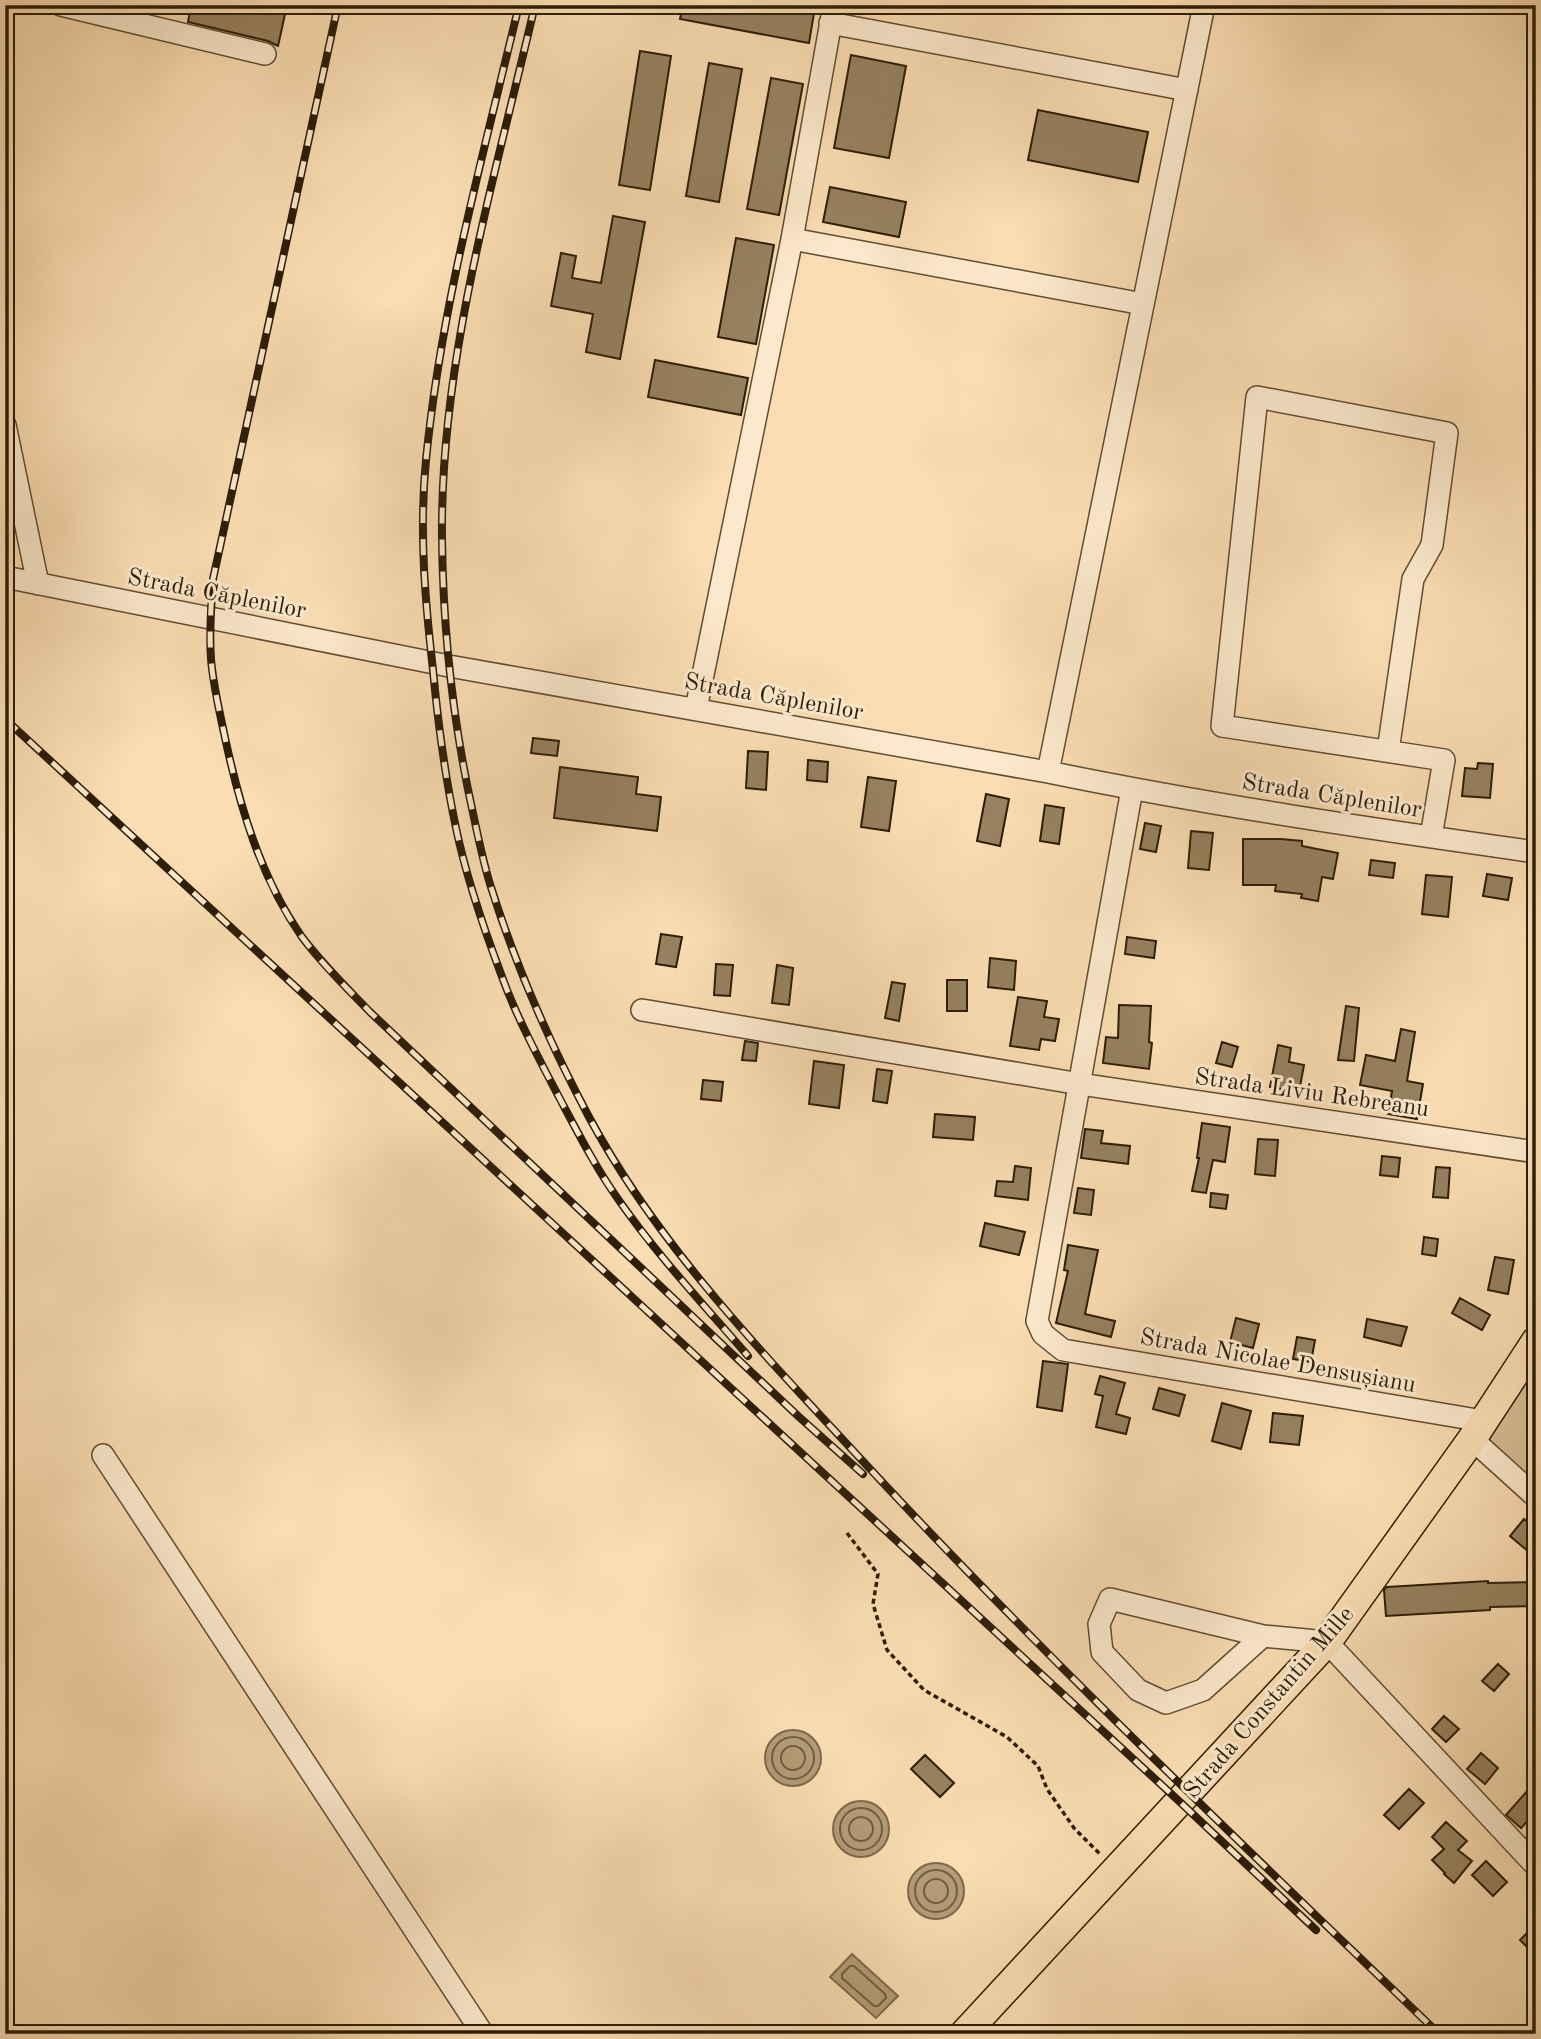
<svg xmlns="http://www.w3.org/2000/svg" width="1541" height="2039" font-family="'Old Standard TT',serif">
<rect width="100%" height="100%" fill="#faddb2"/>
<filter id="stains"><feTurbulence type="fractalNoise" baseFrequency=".00286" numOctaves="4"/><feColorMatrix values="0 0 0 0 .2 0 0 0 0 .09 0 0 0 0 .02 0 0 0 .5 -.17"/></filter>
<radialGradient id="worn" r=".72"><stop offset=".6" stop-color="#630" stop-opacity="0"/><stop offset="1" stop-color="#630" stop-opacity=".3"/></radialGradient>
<path fill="#d7bc95" stroke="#826c4e" stroke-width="2" d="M1536 1334V1485L1470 1431Z"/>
<path fill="#b49c78" stroke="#7e694b" stroke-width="2" d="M765 1758a28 28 0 1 1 56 0a28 28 0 1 1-56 0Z
M833 1829a28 28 0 1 1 56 0a28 28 0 1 1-56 0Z
M908 1891a28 28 0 1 1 56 0a28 28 0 1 1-56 0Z
M852 1954 898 1996 876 2018 830 1977Z"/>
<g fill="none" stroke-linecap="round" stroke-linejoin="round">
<path stroke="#705c40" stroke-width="2" d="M772 1758a21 21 0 1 1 42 0a21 21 0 1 1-42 0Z
M781 1758a12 12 0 1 1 24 0a12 12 0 1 1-24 0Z
M840 1829a21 21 0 1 1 42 0a21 21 0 1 1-42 0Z
M849 1829a12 12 0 1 1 24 0a12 12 0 1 1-24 0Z
M915 1891a21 21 0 1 1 42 0a21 21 0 1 1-42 0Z
M924 1891a12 12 0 1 1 24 0a12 12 0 1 1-24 0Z
M850 1966H854L885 1994 886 1998 878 2006H874L842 1978V1974Z"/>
</g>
<path fill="#978160" stroke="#2c1d08" stroke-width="2" d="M191 5H287L278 46 268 41 188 22Z
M683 5H805L815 7 809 43 680 19Z
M640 51 671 56 650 190 619 185Z
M851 55 906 66 889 158 834 148Z
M709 63 742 69 719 202 686 196Z
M771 78 803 84 779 215 747 209Z
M1038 110 1148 132 1138 182 1028 160Z
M830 187 906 202 899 237 823 222Z
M613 216 645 222 620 359 586 352 593 314 551 306 561 253 576 256 572 278 601 283Z
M736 238 774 245 756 344 718 337Z
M655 360 748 378 741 415 648 397Z
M533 738 559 741 557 756 531 753Z
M748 751 768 752 766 790 746 788Z
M808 760 828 762 827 782 807 780Z
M1478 763 1493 764 1490 798 1462 796 1465 768 1477 769Z
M560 767 638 777 636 794 661 797 657 831 554 818Z
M868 777 896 781 889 831 861 827Z
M986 794 1009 799 1000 846 977 841Z
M1045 805 1064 808 1059 844 1040 841Z
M1145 823 1161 826 1156 852 1140 849Z
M1191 831 1213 833 1209 870 1188 868Z
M1243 839H1281L1302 841V846L1338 853 1333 879 1322 877 1318 901 1301 898 1302 894 1275 891 1276 885H1243Z
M1371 860 1395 863 1393 878 1369 875Z
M1487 874 1512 878 1508 900 1483 896Z
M1426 875 1452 877 1448 917 1422 914Z
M661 934 682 937 676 967 656 964Z
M1127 937 1156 941 1154 958 1125 954Z
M990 958 1016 961 1014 990 988 987Z
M716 964 733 965 730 996 714 995Z
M777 965 793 968 789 1005 772 1003Z
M947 980H967V1011H947Z
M892 982 905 984 899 1021 885 1018Z
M1018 997 1047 1001 1044 1017 1059 1019 1055 1041 1041 1039 1039 1050 1010 1046Z
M1119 1005 1151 1006 1149 1042 1152 1043 1149 1069 1103 1063 1106 1037 1118 1038Z
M1346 1006 1359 1008 1354 1061 1338 1060Z
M1401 1029 1415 1032 1407 1081 1423 1084 1417 1119 1388 1114 1392 1091 1360 1085 1366 1055 1395 1061Z
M745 1041 758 1043 756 1061 742 1060Z
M1222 1042 1238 1047 1232 1067 1216 1063Z
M1278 1045 1291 1048 1289 1062 1304 1065 1299 1092 1270 1087Z
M814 1061 844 1065 839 1108 809 1104Z
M877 1069 892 1071 887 1103 873 1101Z
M703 1080 723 1082 721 1101 701 1099Z
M935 1114 975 1117 973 1140 933 1137Z
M1202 1123 1230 1127 1225 1162 1213 1160 1206 1193 1192 1191 1199 1158H1197Z
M1085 1129 1103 1131 1101 1143 1130 1146 1128 1164 1081 1158Z
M1258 1139 1278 1140 1275 1176 1255 1174Z
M1382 1156 1400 1158 1398 1177 1380 1175Z
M1015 1166 1031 1168 1028 1200 995 1196 997 1181 1013 1182Z
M1436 1167 1450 1168 1448 1198 1433 1197Z
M1078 1188 1094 1190 1091 1215 1074 1213Z
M1211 1193 1228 1195 1226 1209 1210 1207Z
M985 1223 1025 1232 1019 1255 980 1246Z
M1424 1237 1438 1239 1436 1256 1422 1254Z
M1068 1245 1098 1250 1085 1314 1115 1321 1111 1337 1056 1323 1068 1271 1064 1270Z
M1495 1257 1514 1260 1508 1294 1488 1290Z
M1460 1298 1490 1315 1482 1330 1452 1313Z
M1236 1318 1259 1324 1253 1348 1230 1342Z
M1367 1319 1407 1327 1401 1346 1364 1337Z
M1297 1337 1315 1340 1311 1362 1293 1359Z
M1043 1361 1068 1364 1062 1411 1037 1407Z
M1100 1376 1125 1383 1116 1414 1130 1418 1126 1434 1096 1427 1103 1396 1095 1394Z
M1159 1388 1185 1395 1179 1416 1153 1409Z
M1222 1403 1251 1411 1241 1449 1212 1441Z
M1273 1413 1303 1416 1299 1445 1270 1442Z
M1524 1519 1536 1529V1558L1510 1536Z
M1488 1581V1583L1536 1582V1606L1490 1607V1610L1386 1616 1384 1590 1387 1587Z
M1498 1664 1509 1674 1494 1691 1482 1681Z
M1444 1716 1459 1729 1446 1742 1432 1729Z
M1481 1753 1498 1768 1485 1784 1467 1769Z
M925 1755 954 1783 940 1797 911 1769Z
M1536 1781V1812L1521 1828 1506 1815Z
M1409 1789 1424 1803 1399 1829 1384 1815Z
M1446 1822 1467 1841 1458 1850 1472 1861 1454 1883 1444 1874 1445 1873 1432 1860 1444 1849 1432 1837Z
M1486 1861 1507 1882 1493 1896 1472 1875Z
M1536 1924V1956L1520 1940Z"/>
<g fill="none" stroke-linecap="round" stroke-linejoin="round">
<g stroke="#604d32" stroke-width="24">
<path id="minor" d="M61 5 265 54
M830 23 1187 90
M792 239 1143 304
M5 425 38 584
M5 577 449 666 1048 772C1209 805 1372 829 1536 852
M696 709 792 239 834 5
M1388 751 1413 579 1432 545 1447 433 1257 397 1222 726 1444 760 1431 837
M1048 772 1204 5
M1132 789 1037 1321 1043 1334 1063 1350 1483 1421
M642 1010 1080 1084 1536 1152
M1472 1439 1536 1497
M103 1455 483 2034
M1263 1636 1203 1690 1166 1703 1138 1690 1102 1652 1099 1624 1110 1599 1263 1636 1327 1642 1536 1866"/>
</g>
<g stroke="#2c1d08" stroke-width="31">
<path id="major" d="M964 2034 1327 1642 1472 1439 1536 1341"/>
</g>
<path stroke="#2c1d08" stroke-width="3.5" stroke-dasharray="5 3.5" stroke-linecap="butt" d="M847 1533 878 1574 873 1604 887 1650 924 1690 1007 1737 1038 1766 1047 1789 1074 1828 1100 1854"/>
<use href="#minor" stroke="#fce9cd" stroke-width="21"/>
<use href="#major" stroke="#faddb2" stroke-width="28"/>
<g stroke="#2c1d08" stroke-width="8">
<path id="rail" d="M338 5 213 579C211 606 209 633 211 659 213 684 219 709 224 733 239 804 260 877 302 937 322 964 347 988 370 1012L798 1416 863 1474
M519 5C483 156 441 306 426 460 419 531 425 600 433 670 438 723 445 776 456 828 466 876 484 929 501 974 516 1016 539 1059 560 1099 578 1133 596 1168 618 1199 657 1255 704 1305 748 1356
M535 5C495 178 440 359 442 538 443 631 453 723 473 813 478 837 483 861 490 884 515 964 549 1042 589 1117 657 1244 760 1350 858 1456 1043 1656 1242 1844 1439 2034
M5 719 1180 1802 1316 1930"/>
</g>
<use href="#rail" stroke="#fce9cd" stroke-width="5" stroke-dasharray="16" stroke-linecap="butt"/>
</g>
<g text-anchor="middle" stroke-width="6" stroke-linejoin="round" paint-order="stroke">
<g font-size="24" fill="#2c1d08" stroke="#fce9cd">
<text transform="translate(217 593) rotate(11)" y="8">Strada Căplenilor</text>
<text transform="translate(774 696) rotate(10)" y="8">Strada Căplenilor</text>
<text transform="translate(1332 795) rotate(9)" y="8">Strada Căplenilor</text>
<text transform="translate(1312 1092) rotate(8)" y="8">Strada Liviu Rebreanu</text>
<text transform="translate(1278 1360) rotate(10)" y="8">Strada Nicolae Densușianu</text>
<text transform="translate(1268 1702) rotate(-49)" y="8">Strada Constantin Mille</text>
</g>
</g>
<rect width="1541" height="2039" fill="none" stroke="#faddb2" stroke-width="28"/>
<rect x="7" y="7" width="1527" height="2025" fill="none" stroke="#2c1d08" stroke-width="3.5"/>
<rect x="14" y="14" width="1513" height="2011" fill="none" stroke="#2c1d08" stroke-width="2"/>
<rect width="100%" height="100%" filter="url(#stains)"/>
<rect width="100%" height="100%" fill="url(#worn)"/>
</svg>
